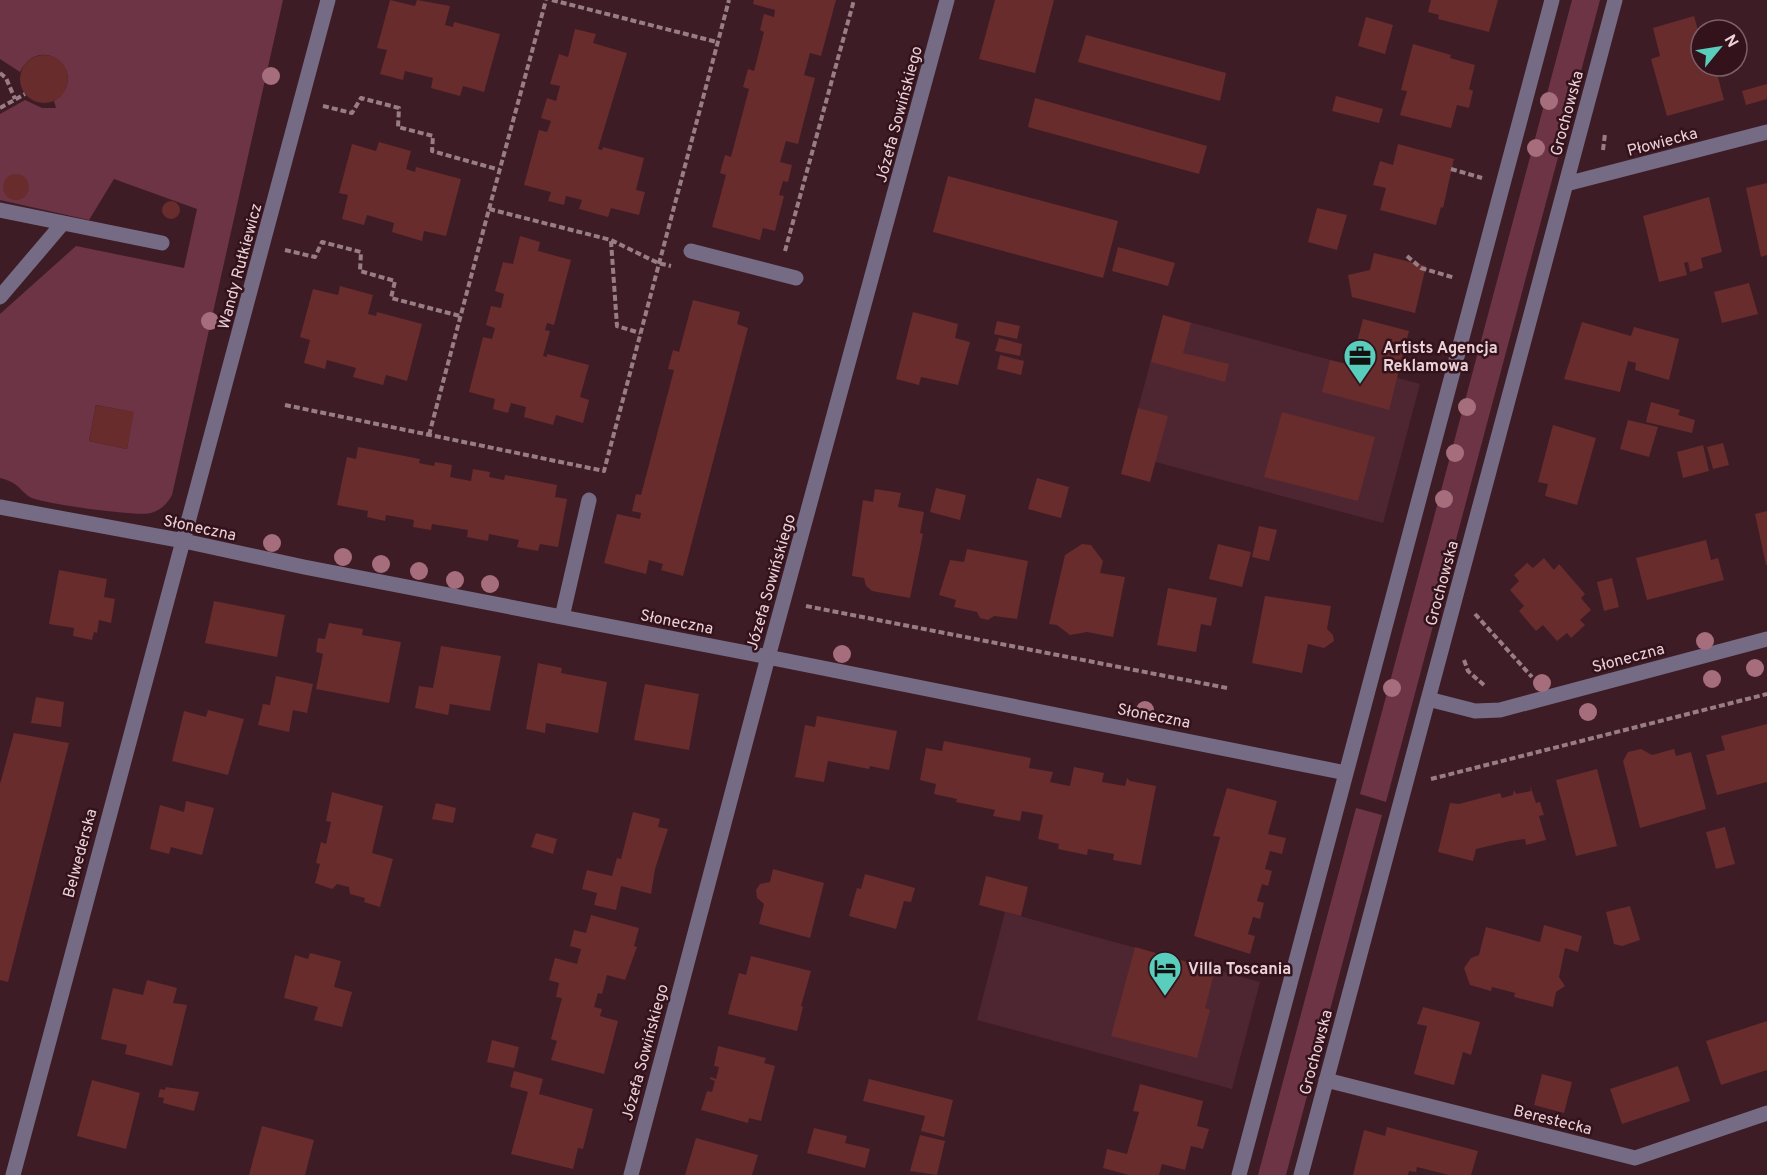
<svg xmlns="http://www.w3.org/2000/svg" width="1767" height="1175" font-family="Overpass,sans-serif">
<rect width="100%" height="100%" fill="#3e1c26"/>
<path fill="#4e2631" d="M1163 315 1420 384 1383 523 1126 454Z
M1005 912 1260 982 1232 1089 977 1020Z"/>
<path fill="#6c3445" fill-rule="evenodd" d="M0 0H283L172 495C167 504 161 510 151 513 139 517 49 504 35 499 21 495 22 483 0 478V314L76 246 184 268 197 209 114 179 89 220 0 200V114L25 100 42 108H56L54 101C93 74 40 30 20 72L0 59ZM96 405 133 412 127 449 89 441Z
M1572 0H1600L1386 802 1360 794Z
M1356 808 1382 815 1286 1175H1258Z"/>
<path fill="#672c2b" d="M390 0 415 6 417 0 450 6 445 25 453 27 454 22 500 34 484 92 463 86 460 96 431 88 433 78 405 71 403 80 380 74 387 50 377 48Z
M754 0H836L821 56 810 53 804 75 815 78 798 144 786 141 780 162 792 165 788 182 783 181 779 195 784 196 775 231 763 228 760 240 712 227 726 175 720 173 725 155 731 157 749 89 743 87 748 69 754 71 764 32 760 30 764 14 774 17 775 10 753 4Z
M995 0H1054L1035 73 979 59Z
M1431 0H1498L1489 32 1438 19 1439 15 1428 12Z
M1694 16 1701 41V66H1715L1724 100 1667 116 1651 59 1660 56 1653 28Z
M1366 17 1393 25 1385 54 1358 46Z
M575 29 596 34 593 43 627 53 598 149 602 150 603 147 644 158 636 190 645 192 639 215 611 208 608 217 579 209 582 200 566 196 564 205 548 201 551 192 524 185 539 130 547 132 551 121 541 118 547 98 556 101 560 86 550 84 559 54 568 57Z
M1086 35 1226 73 1220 101 1078 62Z
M1413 44 1451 55 1450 58 1475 65 1469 89 1473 91 1469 108 1457 105 1451 128 1400 115 1407 91 1401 90Z
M20 79a24 24 0 1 1 48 0a24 24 0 1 1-48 0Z
M1767 84V99L1746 105 1742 91Z
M1336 96 1383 109 1379 123 1332 111Z
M1035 98 1207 146 1199 174 1028 127Z
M379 142 411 151 406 169 415 172 416 167 461 179 446 236 424 231 422 241 392 232 394 223 367 215 364 225 342 219 348 195 339 193 352 144 376 151Z
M1398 144 1454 159 1443 208 1441 207 1436 225 1380 210 1386 188 1373 185 1380 161 1393 165Z
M3 187a13 13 0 1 1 26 0a13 13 0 1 1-26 0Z
M948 176 1118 221 1103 278 933 232Z
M1767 183V255L1761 257 1746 188Z
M1709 197 1722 252 1701 258 1703 268 1690 272 1688 262 1684 263 1687 275 1659 282 1643 216Z
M162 210a9 9 0 1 1 18 0a9 9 0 1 1-18 0Z
M1317 208 1347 215 1337 250 1308 242Z
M520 236 540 242 538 251 571 260 554 325 547 323 545 330 550 331 543 356 547 357V354L589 365 580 397 589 400 583 423 556 415 553 425 524 417 526 407 511 403 508 413 493 409 495 399 469 392 483 337 492 339 495 328 486 325 491 306 501 308 504 294 495 291 503 262 513 264Z
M1118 247 1175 263 1168 286 1112 271Z
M1374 253 1426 266 1415 313 1352 297 1348 275 1370 270Z
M1749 283 1758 314 1722 323 1714 292Z
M340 286 373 295 368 314 376 316 377 312 422 324 407 381 386 375 383 385 353 377 356 368 327 360 325 369 304 363 310 340 300 337 313 289 338 295Z
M693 300 740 312 737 324 748 328 683 576 661 570 663 564 649 560 646 574 604 563 617 514 640 519 641 513 632 511 636 494 641 495 674 370 668 369 673 350 679 352Z
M913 312 958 324 955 338 970 342 958 385 921 377 919 385 896 379Z
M1163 315 1191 323 1183 353 1229 364 1225 382 1151 362Z
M1363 319 1409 331 1389 410 1322 392 1330 360 1351 365Z
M997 321 1020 326 1017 339 994 334Z
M1582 322 1631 336 1634 327 1679 339 1669 380 1635 370 1636 363 1628 361 1620 392 1564 379Z
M999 338 1022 344 1020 356 995 351Z
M1000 355 1024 361 1021 375 997 369Z
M1651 402 1680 410 1678 415 1695 420 1692 433 1646 422Z
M96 405 134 412 127 449 89 441Z
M1138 408 1168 416 1150 482 1121 474Z
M1282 412 1375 437 1358 501 1264 477Z
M1628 420 1658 427 1649 457 1620 449Z
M1553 425 1596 438 1577 505 1545 496 1548 484 1538 482Z
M1723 443 1729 465 1713 469 1707 447Z
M1703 445 1709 471 1683 478 1677 452Z
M358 447 420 459 419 463 434 466 435 462 452 465 450 477 471 481 473 469 490 472 489 477 504 480 505 475 557 485 555 497 567 499 558 547 540 544 538 551 517 547 519 540 489 534 488 541 467 537 468 530 432 524 431 530 413 527 414 520 386 515 385 521 367 517 368 511 337 505 347 457 356 459Z
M1037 478 1069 487 1061 518 1028 509Z
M936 488 966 495 960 520 930 512Z
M875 489 901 493 898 507 924 512 920 533 923 534 910 598 872 591 866 586 864 578 852 576 863 500 873 502Z
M1767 511V565H1766L1755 514Z
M1259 526 1277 530 1269 561 1252 557Z
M1706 540 1711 560 1718 558 1724 580 1647 600 1636 558Z
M1082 544 1091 545 1103 561 1100 573 1125 577 1113 637 1087 632 1070 635 1057 625 1049 624 1065 555Z
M1218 544 1251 552 1242 587 1209 579Z
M967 549 1028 561 1017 619 994 616 988 620 980 618 977 612 954 607 956 600 939 595 950 560 964 562Z
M1544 558 1554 570 1559 564 1585 594 1581 598 1591 610 1580 620 1585 625 1571 638 1567 633 1557 641 1543 625 1536 631 1519 611 1524 606 1510 590 1519 581 1514 575 1527 563 1533 568Z
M59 570 107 579 104 597 115 599 111 623 99 620 97 633 94 632 92 640 73 636 74 628 49 624Z
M1612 578 1619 607 1604 611 1597 582Z
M1168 588 1217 598 1211 626 1201 624 1196 652 1157 645Z
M1265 596 1331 606 1327 629 1333 635 1334 641 1324 648 1308 644 1302 673 1252 663Z
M214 601 285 615 277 657 205 643Z
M329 623 363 629 362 635 401 642 389 703 316 689 323 654 316 652 318 638 325 639Z
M441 646 501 656 490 711 450 704 448 715 415 708 419 686 433 688Z
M538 663 562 668 561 673 607 682 598 733 546 723 545 733 526 729Z
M276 676 313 684 307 713 293 710 289 732 258 725 263 704 270 705Z
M645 684 699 694 689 750 634 740Z
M36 697 64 702 61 727 31 723Z
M208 710 244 719 228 775 172 761 184 711 206 717Z
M817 716 897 731 889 770 870 766 869 769 828 761 824 782 795 777 805 725 815 727Z
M1767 724V782L1717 795 1706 755 1725 750 1721 736Z
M14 733 69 743 8 982 0 980V784Z
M944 741 1031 758 1029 768 1053 772 1050 782 1070 786 1074 767 1104 773 1102 782 1125 786 1127 778 1130 781 1156 786 1141 865 1113 860 1114 854 1088 849 1087 855 1058 849 1059 844 1038 839 1043 815 1022 811 1020 821 993 816 995 810 956 802 957 799 934 794 936 784 920 780 926 748 942 751Z
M1641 749 1652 755 1674 749 1676 756 1691 752 1706 809 1640 828 1623 761 1628 752Z
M1597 769 1617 846 1576 856 1556 780Z
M1530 785 1536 803 1540 802 1544 815 1539 816 1546 840 1526 845 1525 839 1510 841 1476 849 1473 861 1438 852 1450 803 1459 804 1500 793 1502 798 1513 795 1514 790 1516 794 1531 791Z
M1227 788 1277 801 1268 834 1286 838 1282 854 1270 851 1265 869 1272 871 1268 886 1262 884 1257 901 1264 903 1260 919 1253 917 1248 934 1255 936 1250 954 1194 936 1220 837 1213 836Z
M332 792 383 806 372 853 393 859 380 907 364 902 365 898 350 894 349 887 337 884 332 889 315 883 320 864 316 863 321 842 326 844 331 822 326 821Z
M186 801 214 808 202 855 171 847 169 854 150 849 160 805 184 812Z
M436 803 456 808 453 823 432 819Z
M633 812 660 819 658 827 668 829 655 869 651 894 621 886 616 910 594 905 597 893 582 889 587 870 612 876 617 858 621 859Z
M1725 827 1735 864 1716 869 1706 832Z
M536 833 557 839 553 854 531 847Z
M773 869 824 883 810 938 759 924 764 904 757 898 756 890 760 884 770 882Z
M865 874 915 888 911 902 904 901 896 929 849 916 857 888 861 889Z
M986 876 1028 887 1021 916 979 905Z
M1630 906 1640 940 1622 946 1614 944 1606 912Z
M591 915 639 928 634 946 637 947 625 980 607 975 602 994 598 993 594 1007 602 1009 600 1016 618 1021 604 1074 551 1060 557 1041 551 1039 562 998 556 997 559 983 549 980 555 958 577 964 581 949 570 946 574 930 586 933Z
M1544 925 1582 936 1578 952 1565 948 1559 977 1565 986 1556 992 1553 1007 1514 997 1515 993 1492 987 1491 991 1470 985 1464 968 1471 958 1479 955 1486 927 1540 942Z
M1135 947 1215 970 1205 1008 1210 1010 1197 1058 1111 1036Z
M310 953 341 961 334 987 352 992 342 1027 314 1020 318 1007 284 998 295 955 308 959Z
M751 956 811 971 801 1006 803 1007 797 1031 728 1014 739 973 746 975Z
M147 980 177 988 173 1003 187 1005 172 1066 125 1054 127 1045 101 1039 113 988 143 995Z
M1423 1007 1480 1022 1471 1055 1463 1052 1454 1085 1414 1074 1427 1026 1417 1024Z
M1767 1021V1070L1721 1085 1706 1041Z
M492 1040 519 1047 514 1068 487 1062Z
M718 1046 766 1058 764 1063 775 1066 761 1121 749 1118 748 1123 701 1110 707 1091 712 1092 715 1081 710 1079 711 1077 716 1079 719 1067 714 1066Z
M1678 1066 1690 1101 1622 1124 1610 1089Z
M514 1071 543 1079 539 1094 593 1109 583 1149 578 1148 573 1169 511 1154 528 1092 510 1087Z
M1542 1074 1572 1082 1564 1113 1534 1105Z
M869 1079 953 1100 944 1137 921 1131 925 1116 863 1101Z
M92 1080 140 1093 126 1149 77 1136Z
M1140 1084 1203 1101 1197 1126 1209 1129 1203 1149 1191 1146 1185 1170 1162 1164 1159 1175H1129L1103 1168 1107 1149 1127 1154 1139 1112 1133 1111Z
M166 1087 199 1092 194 1111 163 1103 164 1098 158 1097 160 1089 165 1090Z
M262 1126 314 1140 305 1175H249Z
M1387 1127 1478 1151 1471 1175H1449L1417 1167 1416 1172 1409 1171 1408 1175H1353L1364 1130 1385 1136Z
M814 1128 847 1136 845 1143 870 1149 865 1168 807 1153Z
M920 1135 945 1141 937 1175 910 1171Z
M696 1138 758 1155 752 1175H685Z"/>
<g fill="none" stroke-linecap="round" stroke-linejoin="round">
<path stroke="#997d85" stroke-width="4" stroke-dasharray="6 3" stroke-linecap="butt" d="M552 0 717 42
M0 73 6 78 15 99
M323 106 352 113 361 98 399 108 398 127 433 136 432 151 500 170
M0 108 25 94
M1603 150 1605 134
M1451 169 1482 178
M489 209 546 0
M611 241 617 326 640 333
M285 250 315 257 322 242 361 252 360 271 395 281 391 298 460 316
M785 251 854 0
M1407 256 1421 268 1455 278
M285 405 604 471 729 0
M429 435 489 209 611 240 658 263 671 266
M806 606 1227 688
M1475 614 1532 677
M1464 660 1468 671 1485 686
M1431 779 1767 694"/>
<path stroke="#756b84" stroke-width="15" d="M1566 184 1767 132
M0 210 162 243
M691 251 796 278
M0 297 63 223
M0 507 184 541 304 567 753 654 1346 773
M562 617 589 500
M1428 699 1475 711 1500 710 1767 639
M1326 1080 1635 1158 1767 1113
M13 1175 328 0
M631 1175 768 657 947 0
M1239 1175 1552 0
M1301 1175 1615 0"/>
</g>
<g fill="#a66d7c">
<circle cx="271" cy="76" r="9"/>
<circle cx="1549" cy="101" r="9"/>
<circle cx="1536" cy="148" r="9"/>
<circle cx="210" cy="321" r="9"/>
<circle cx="1467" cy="407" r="9"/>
<circle cx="1455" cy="453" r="9"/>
<circle cx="1444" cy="499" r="9"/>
<circle cx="272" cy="543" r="9"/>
<circle cx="343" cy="557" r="9"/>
<circle cx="381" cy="564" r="9"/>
<circle cx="419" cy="571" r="9"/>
<circle cx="455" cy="580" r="9"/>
<circle cx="490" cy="584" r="9"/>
<circle cx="1705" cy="641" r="9"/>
<circle cx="842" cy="654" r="9"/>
<circle cx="1755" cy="668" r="9"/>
<circle cx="1712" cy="679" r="9"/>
<circle cx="1542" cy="683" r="9"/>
<circle cx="1392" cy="688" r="9"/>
<circle cx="1145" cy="710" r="9"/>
<circle cx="1588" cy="712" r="9"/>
</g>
<defs>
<g id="office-pin" transform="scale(1.725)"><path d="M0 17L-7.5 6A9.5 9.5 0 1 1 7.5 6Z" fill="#5acebd" stroke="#33121c"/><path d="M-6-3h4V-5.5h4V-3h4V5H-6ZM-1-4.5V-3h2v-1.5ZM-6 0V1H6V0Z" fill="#111"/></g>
<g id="hotel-pin" transform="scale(1.725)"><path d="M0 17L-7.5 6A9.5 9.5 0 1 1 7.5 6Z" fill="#5acebd" stroke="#33121c"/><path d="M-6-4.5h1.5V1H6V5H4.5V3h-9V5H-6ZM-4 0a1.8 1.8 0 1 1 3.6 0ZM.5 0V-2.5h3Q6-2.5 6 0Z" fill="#111"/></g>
</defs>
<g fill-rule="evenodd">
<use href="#office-pin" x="1360" y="356"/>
<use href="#hotel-pin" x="1165" y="968"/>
</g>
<g text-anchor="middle" stroke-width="5" stroke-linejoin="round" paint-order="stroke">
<g font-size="16" fill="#ead2d8" stroke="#33121c">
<text transform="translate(1566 113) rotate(-75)" y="6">Grochowska</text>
<text transform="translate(898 114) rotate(-75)" y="6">Józefa Sowińskiego</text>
<text transform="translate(1662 141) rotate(-15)" y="6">Płowiecka</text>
<text transform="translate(239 266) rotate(-75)" y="6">Wandy Rutkiewicz</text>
<text transform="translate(200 527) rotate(12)" y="6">Słoneczna</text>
<text transform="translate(770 582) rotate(-74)" y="6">Józefa Sowińskiego</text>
<text transform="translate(1441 583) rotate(-75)" y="6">Grochowska</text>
<text transform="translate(677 621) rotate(11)" y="6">Słoneczna</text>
<text transform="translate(1628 657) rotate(-15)" y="6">Słoneczna</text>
<text transform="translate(1154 715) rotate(11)" y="6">Słoneczna</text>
<text transform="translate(79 853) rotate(-75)" y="6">Belwederska</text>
<text transform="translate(644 1052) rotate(-75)" y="6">Józefa Sowińskiego</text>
<text transform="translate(1315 1052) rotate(-75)" y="6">Grochowska</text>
<text transform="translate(1553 1119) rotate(14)" y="6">Berestecka</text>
</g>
<g font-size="16" font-weight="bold" fill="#ead2d8" stroke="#33121c" text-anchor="start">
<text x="1383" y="353">Artists Agencja<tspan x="1383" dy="18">Reklamowa</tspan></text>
<text x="1188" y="974">Villa Toscania</text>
</g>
</g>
<g transform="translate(1719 48) rotate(60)"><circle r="28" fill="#33121c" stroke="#7c5f67" stroke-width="1.5"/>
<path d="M0-4.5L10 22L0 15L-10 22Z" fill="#5acebd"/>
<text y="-9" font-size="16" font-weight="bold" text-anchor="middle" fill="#ead2d8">N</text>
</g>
</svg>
